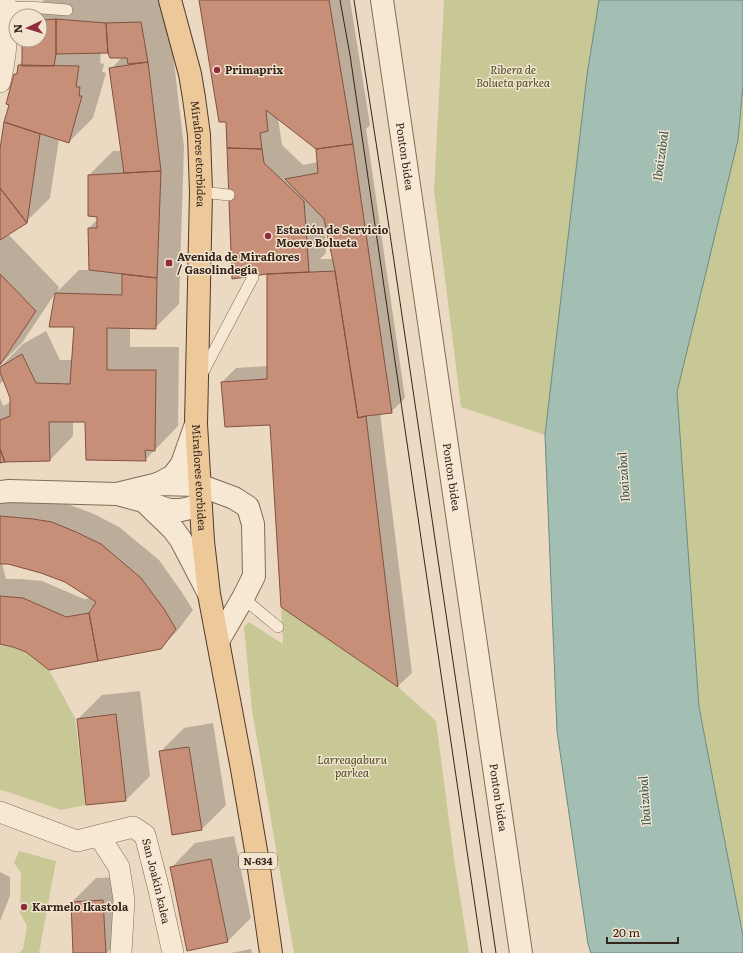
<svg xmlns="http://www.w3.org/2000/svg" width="743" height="953" font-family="Literata,serif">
<rect width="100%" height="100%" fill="#ebd9c1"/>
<path fill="#c8c896" d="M444 0H599L587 75 545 435 461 407 434 191Z
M743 85V936L699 707 677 392 738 140Z
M281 607 398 687 436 721 455 866 469 953H294L252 710 244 627 249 622 283 644Z
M0 644 13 647 26 652 49 670 75 718 86 805 61 810 8 792 0 790Z
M19 851 56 861 39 953H19L23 949 27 926 20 913 21 873 14 863Z"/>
<path fill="#a3beb3" stroke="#6b8b7f" d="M599 0H743V85L738 140 677 392 699 707 743 936V953H591L588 944 557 731 545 435 587 75Z"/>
<path fill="#0003" fill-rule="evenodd" d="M44 0H165L171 37 184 147 179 304 155 328 130 327V347H179L178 426 145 460 86 421H73V436L50 460 0 462V398L3 406 11 402V398L4 380 0 384V367L23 344 46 331 60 360H73L75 326H50L56 292 22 343 0 365V157L5 122 11 105 15 74 18 71 19 65 23 61V40H40V16H28ZM101 52H108L122 57 111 69 122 151H113L89 175 98 219 89 228 90 270H79L57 292 59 287 8 234 26 222 50 198 59 139 69 142 93 118 106 73 102 72 104 64 100 63Z
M200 0H350L370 125 366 129 405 398 391 412 380 413 412 673 398 686 282 607 271 424 226 426 222 382 236 368 268 366V273L227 120ZM278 118 317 149 318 162 303 165 282 145ZM325 225H326L333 259H320L326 253Z
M0 499 51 501 70 505 94 514 119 527 159 560 181 591 193 610 178 630 160 649 27 652 13 646 0 643ZM2 563H8L41 572 66 581 91 598 84 599 42 581 21 579H6Z
M140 691 150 776 126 800 78 719 102 695Z
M213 723 226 805 202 829 173 834 160 752 184 728Z
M234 836 251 918 227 942 172 867 195 843Z
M0 872 10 877V896L0 921Z
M127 877 129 931 107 953H74L72 902 96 878Z
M251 949 252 953H231Z"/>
<path fill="#c88f78" stroke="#815241" d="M199 0H329L353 144 316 149 266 110 268 131 260 133 262 149 227 148 226 122H219Z
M56 19 106 23 108 53 56 54Z
M56 19V54L54 66H22V40H40V20Z
M141 22 148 62 128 64 127 58H110L108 53 106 23Z
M148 62 161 171 124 173 109 68Z
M18 65 79 66 76 87H80L79 96H82L69 143 4 122 9 105 6 104 14 74H17Z
M4 122 40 134 27 223 0 188V149Z
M353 144 392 413 366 416 358 418 335 271 324 219 285 179 318 173 316 149Z
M227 148 262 149 264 163 304 201 309 272 267 274 232 279Z
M161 171 157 278 89 270 88 228H97V217L88 216V175Z
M0 188 27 223 0 240Z
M335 271 358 418 366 416 398 687 281 607 270 425 225 427 221 382 267 379V274Z
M0 274 36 311 0 365Z
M122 274 157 278 156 329 107 328V370H156L155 451 145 450 146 461 86 460 85 422H49L50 461 5 462 0 449V420L10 416V398L0 372V367L22 354 36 383 70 384 74 327H49L55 293 122 295Z
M0 449 5 462 0 463Z
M0 516 33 519 52 522 76 532 101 544 141 578 164 609 176 629 161 649 98 661 89 613 96 602 65 582 41 573 8 564H0Z
M0 596 23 598 66 617 89 613 98 661 49 670 26 652 13 647 0 644Z
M116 714 126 801 86 805 77 719Z
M189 747 202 830 172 835 159 751Z
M211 859 228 942 187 951 170 867Z
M103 900 106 953H73L71 902Z"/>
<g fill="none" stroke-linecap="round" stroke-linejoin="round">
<g stroke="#846b59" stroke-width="12">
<path id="service" d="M6 8 29 7 67 10
M201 192 229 195
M202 374 253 277
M243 598 278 627"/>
</g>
<g stroke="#846b59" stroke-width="22">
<g id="minor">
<path d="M0 82C6 56 9 27 5 0"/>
<path id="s1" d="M0 812 77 841 133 827 145 835 159 890 173 953"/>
<path d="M99 836 119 867 124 900 121 953"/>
</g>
</g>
<g stroke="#846b59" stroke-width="24">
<g id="tertiary">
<path id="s2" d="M382 0 521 953"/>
<path d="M158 484 173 476 182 464 196 424"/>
<path d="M0 492 9 491 117 494 143 501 169 510H181L190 508 200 503"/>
<path d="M117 494 158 484 199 485 234 498 248 507 253 524 254 576 243 598 218 641"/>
<path d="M147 504 173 529 181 540 208 592"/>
</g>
</g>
<g stroke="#513a2e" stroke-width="24">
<g id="primary">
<path id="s3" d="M170 0 190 74 194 98 199 135 201 192 196 424 203 541 209 594 242 769 258 862 271 953"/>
</g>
</g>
<use href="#service" stroke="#f7e8d3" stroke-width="11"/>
<use href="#minor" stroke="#f7e8d3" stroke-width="21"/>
<use href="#tertiary" stroke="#f7e8d3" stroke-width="22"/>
<use href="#primary" stroke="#edc99a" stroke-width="22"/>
<path stroke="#34251d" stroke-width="1" d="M340 0 350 55 482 953
M354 0 386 207 496 953"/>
</g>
<g fill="#8f2d3a" stroke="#f3e4d0" stroke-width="1.5">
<circle cx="217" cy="70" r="4"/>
<circle cx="268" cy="236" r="4"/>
<rect x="165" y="259" width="8" height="8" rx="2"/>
<circle cx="24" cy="907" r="4"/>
</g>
<g text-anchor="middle" stroke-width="3" stroke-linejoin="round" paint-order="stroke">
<rect fill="#f3e4d0" stroke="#6d5e53" stroke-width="1" x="239" y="853" width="38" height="16" rx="3"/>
<g font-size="10" font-weight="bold" fill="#34251d">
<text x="258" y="865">N-634</text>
</g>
<g font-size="11" font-weight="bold" fill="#34251d" stroke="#f3e4d0" text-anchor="start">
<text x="225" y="74">Primaprix</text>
<text x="276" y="234">Estación de Servicio<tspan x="276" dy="13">Moeve Bolueta</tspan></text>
<text x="177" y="261">Avenida de Miraflores<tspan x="177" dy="13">/ Gasolindegia</tspan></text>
<text x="32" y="911">Karmelo Ikastola</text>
</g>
<g font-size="11" font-style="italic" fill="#4a4f25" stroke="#f3e4d0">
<text x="513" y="74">Ribera de<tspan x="513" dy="13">Bolueta parkea</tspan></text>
<text x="352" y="764">Larreagaburu<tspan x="352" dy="13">parkea</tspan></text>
</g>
<g font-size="11" fill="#34251d" stroke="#f3e4d0">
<text dy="4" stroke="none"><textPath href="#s3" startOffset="157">Miraflores etorbidea</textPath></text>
<text dy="4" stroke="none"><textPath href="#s2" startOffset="158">Ponton bidea</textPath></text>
<text dy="4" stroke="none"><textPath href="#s2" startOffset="482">Ponton bidea</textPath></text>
<text dy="4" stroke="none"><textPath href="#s3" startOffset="481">Miraflores etorbidea</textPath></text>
<text dy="4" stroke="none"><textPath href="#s2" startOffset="806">Ponton bidea</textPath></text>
<text dy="4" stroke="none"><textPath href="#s1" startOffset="202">San Joakin kalea</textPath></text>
</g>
<g font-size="12" font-style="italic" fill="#2d534c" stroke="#f3e4d0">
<text transform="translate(661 156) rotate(-82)" y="4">Ibaizabal</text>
<text transform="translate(624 477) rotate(-94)" y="4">Ibaizabal</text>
<text transform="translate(645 801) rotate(-94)" y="4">Ibaizabal</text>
</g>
</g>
<g transform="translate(28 28) rotate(266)"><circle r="19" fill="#f3e4d0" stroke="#a79888"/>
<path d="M0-3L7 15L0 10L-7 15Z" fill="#8f2d3a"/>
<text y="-6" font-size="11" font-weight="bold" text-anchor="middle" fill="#34251d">N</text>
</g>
<path d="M607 937v6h71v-6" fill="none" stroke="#34251d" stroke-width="2"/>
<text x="613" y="937" font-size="12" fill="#34251d" stroke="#f3e4d0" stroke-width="3" paint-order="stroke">20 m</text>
</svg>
